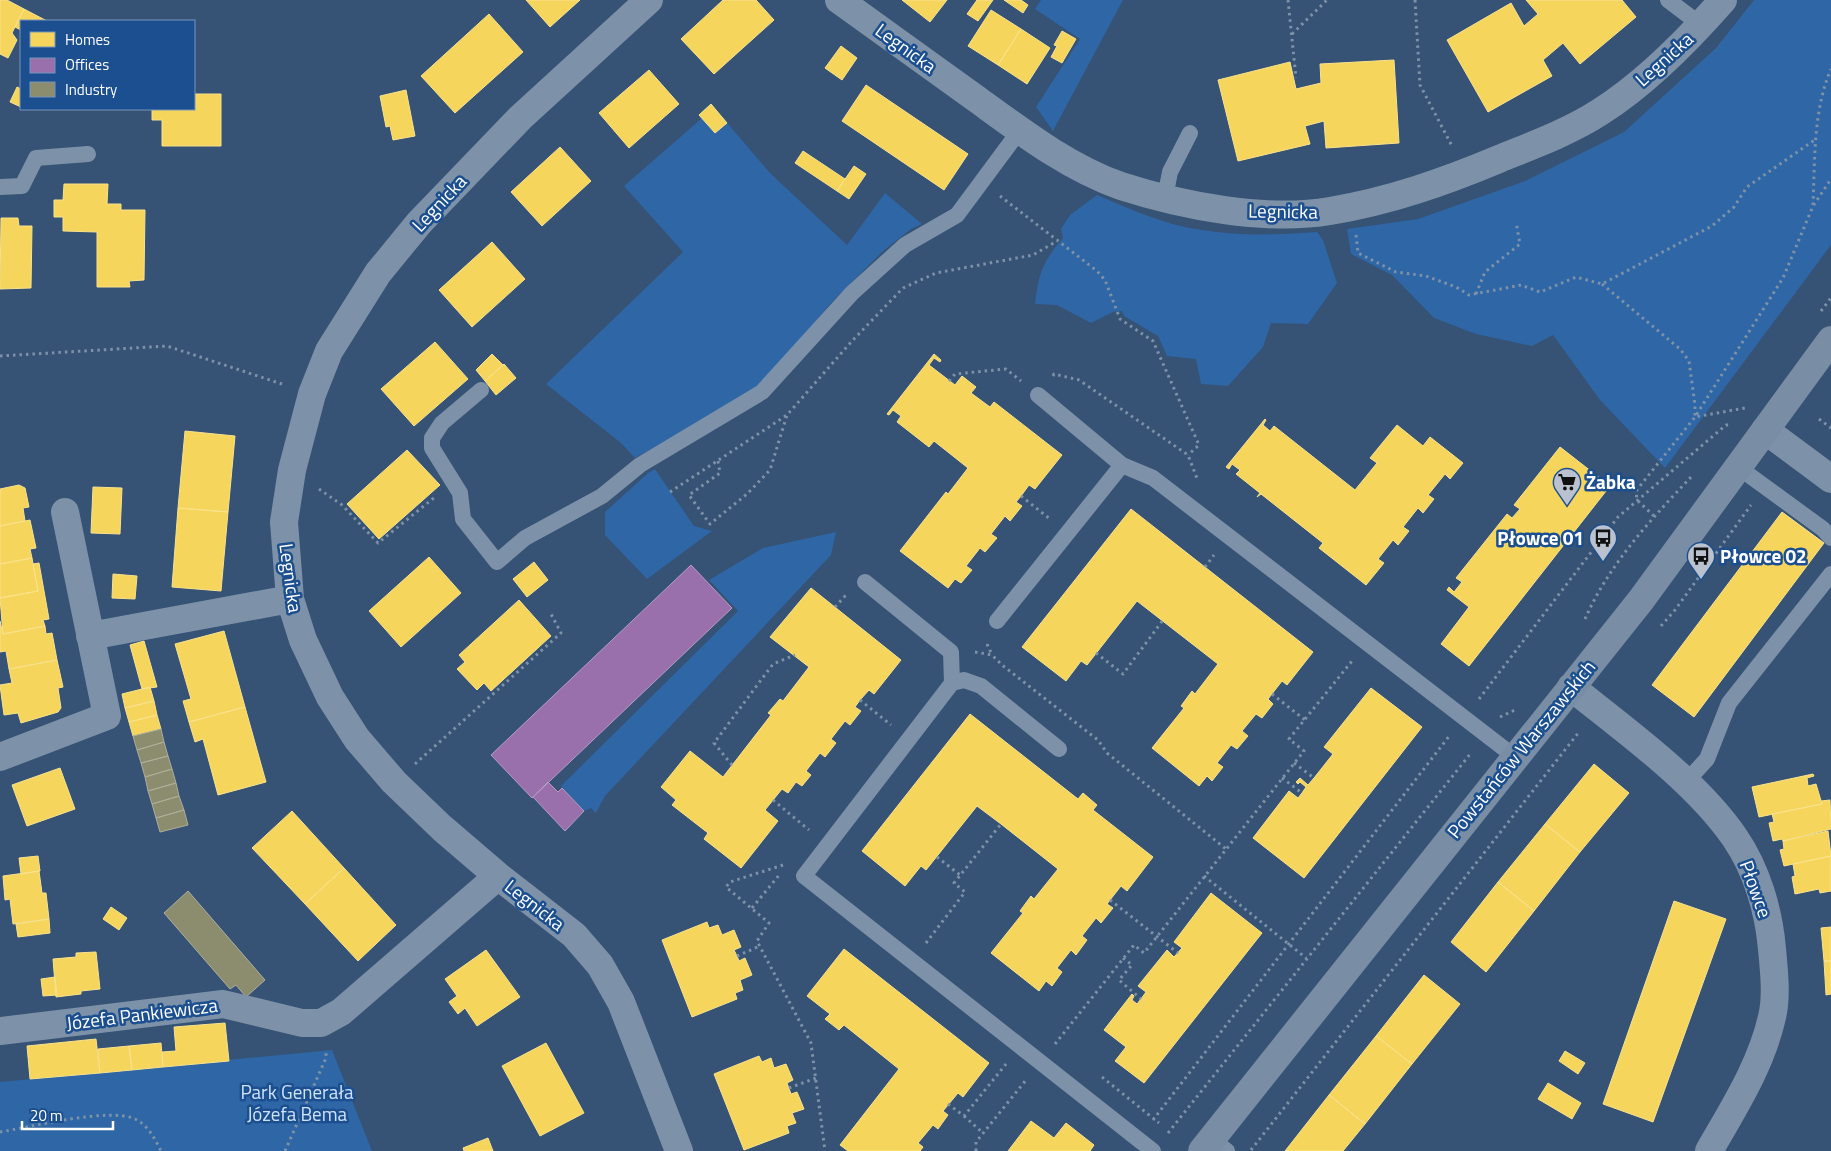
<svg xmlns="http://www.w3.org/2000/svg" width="1831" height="1151" font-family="'Titillium Web',sans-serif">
<rect width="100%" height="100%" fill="#365274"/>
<path fill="#2f66a5" d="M1041 0H1123L1053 131 1036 107 1080 39 1035 9Z
M1754 0H1831V245L1665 468 1600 400 1553 335 1532 346 1476 334 1434 318 1392 275 1351 254 1347 229 1418 219 1525 181 1624 132 1716 48Z
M711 104 770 173 847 245 885 193 922 224 911 229 882 252 832 302 761 385 734 404 635 458 621 443 546 384 683 252 624 186 701 119 699 115Z
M1097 195C1130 209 1165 225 1202 230 1239 236 1279 235 1317 232L1323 240 1337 283 1308 324 1271 323 1263 347 1228 386 1201 384 1196 359 1167 356 1158 336 1124 316 1122 311 1113 312 1091 323 1057 305 1035 304C1039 272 1042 263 1063 238L1061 229 1070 215Z
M655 469 694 526 712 531 647 579 605 535V512L648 473Z
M836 532 831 555 605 796 596 813 591 808 584 811 561 786 738 611 709 580 763 548Z
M332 1050 372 1151H0V1082Z"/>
<path fill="#f6d55c" stroke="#f9e28d" d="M0 0H7L24 9 12 33 17 40 8 58 0 54Z
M526 0H580L550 27Z
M723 0H756L774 20 714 74 681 39Z
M902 0H947L930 22Z
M977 0H993L978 21 967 14Z
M1004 0H1021L1028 5 1023 13Z
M1526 0H1622L1636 17 1580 64 1563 43 1543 60 1552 76 1488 112 1447 40 1511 3 1524 26 1538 14Z
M24 9 47 21H21V30L15 27Z
M991 10 1021 29 998 65 968 46Z
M489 14 523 52 455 113 421 76Z
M1021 29 1050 48 1027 84 998 65Z
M1062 31 1076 39 1062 63 1051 57 1057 46 1054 45Z
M841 46 857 58 842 80 825 68Z
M1394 60 1399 143 1326 148 1324 121 1305 126 1310 144 1238 161 1218 80 1290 62 1296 89 1321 83 1320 64Z
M649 70 679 104 629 148 599 113Z
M866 85 968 154 944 190 842 121Z
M17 87 21 89V107L10 102Z
M406 90 415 136 393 140 390 126 386 127 380 96Z
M194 94H221V146H162V120H152V109H194Z
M711 104 727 123 715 133 699 115Z
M560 147 591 181 542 226 511 192Z
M803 151 845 179 837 191 795 163Z
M854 166 866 174 849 199 837 191Z
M64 184H108L107 204H121V210H145L144 280 129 281 130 287H97V232L63 231V217H54V200H63Z
M1 218H18L19 226H32L31 288 0 289Z
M492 242 525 279 472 327 439 290Z
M435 342 468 379 414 426 381 389Z
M492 354 503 365 485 381 476 370Z
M934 354 941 360 940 362 934 358 929 365 955 385 962 376 976 387 971 393 990 407 994 402 1062 455 1035 489 1029 485 1021 496 1016 502 1022 506 1010 521 1005 516 991 534 997 538 985 552 980 548 966 566 972 570 961 583 955 579 948 588 900 551 946 492 948 494 968 468 934 441 929 447 897 422 901 416 893 410 889 415 887 414Z
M504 364 516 378 496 395 485 381Z
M1265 419 1266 420 1263 425 1270 431 1274 426 1355 490 1377 463 1370 458 1397 425 1423 446 1430 437 1463 463 1450 479 1445 474 1428 495 1434 499 1423 513 1418 508 1403 527 1409 531 1398 545 1393 540 1378 559 1384 563 1366 585 1319 548 1323 543 1261 494 1257 497 1260 493 1236 474 1240 470 1232 464 1229 469 1226 467Z
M185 431 235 436 228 512 178 508Z
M1560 447 1610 486 1469 666 1441 644 1469 607 1447 590 1449 587 1454 592 1462 582 1456 578 1507 514 1512 518 1520 509 1514 505Z
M407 450 440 485 379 539 347 504Z
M19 485 25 488 29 507 23 508 25 521 0 526V489Z
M93 487 122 488 120 534 91 533Z
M178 508 228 512 221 591 172 587Z
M1131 509 1313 652 1287 685 1282 681 1268 699 1273 704 1262 718 1256 714 1242 731 1248 736 1237 749 1231 745 1217 763 1223 767 1212 781 1207 776 1199 786 1152 748 1184 708 1181 706 1192 691 1195 694 1218 664 1137 601 1087 665 1081 661 1066 681 1022 647Z
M1782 512 1824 543 1694 717 1652 685Z
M30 520 36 548 30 549 32 558 0 564V526Z
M429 557 461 593 401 647 369 611Z
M32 558 38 591 0 598V564Z
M534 562 548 580 527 597 513 579Z
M39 563 49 619 43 620 45 626 3 634 0 598 38 591 33 564Z
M113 574 137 576 135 599 112 598Z
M811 588 901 660 874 694 869 690 860 700 855 707 861 711 850 725 845 721 831 739 836 743 825 757 820 753 806 771 811 775 802 786 796 782 788 793 782 789 765 810 778 821 741 868 704 839 708 833 672 805 676 800 661 787 690 751 723 777 771 715 768 713 780 699 783 701 809 667 770 637Z
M519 600 551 636 491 691 484 683 477 690 457 669 465 662 459 655Z
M0 621 3 634 45 626 46 634 52 633 57 660 9 669 6 651 0 652Z
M224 631 245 707 189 722 183 701 191 699 175 644Z
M144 641 157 687 142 689 130 645Z
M57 660 63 687 58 688 61 708 58 712 21 723 18 713 4 715 0 685 12 683 9 669Z
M150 687 154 701 125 708 122 694Z
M1371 688 1422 727 1304 878 1253 838 1289 791 1298 798 1302 793 1306 787 1300 782 1298 784 1296 782 1300 778 1308 785 1314 778 1333 754 1324 747Z
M154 701 157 715 129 722 125 708Z
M245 707 266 782 218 795 203 739 195 742 189 722Z
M970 714 1078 799 1083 793 1097 805 1093 810 1153 857 1127 891 1121 886 1110 900 1107 904 1113 908 1101 923 1096 918 1082 936 1087 940 1076 955 1071 950 1057 968 1062 972 1052 986 1046 981 1039 991 991 953 1023 913 1020 911 1031 896 1034 899 1058 869 1001 824 977 806 926 870 921 866 905 886 862 851Z
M157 715 161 729 133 736 129 722Z
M1594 764 1629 793 1580 852 1545 824Z
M60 768 75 809 27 826 12 785Z
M1813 774 1814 776 1807 778 1808 786 1816 784 1822 804 1759 817 1752 787Z
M1830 800 1831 829 1783 841 1782 839 1773 841 1769 823 1774 822 1772 814 1822 804 1821 801Z
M292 811 344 868 305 904 252 848Z
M1545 824 1580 852 1534 911 1498 882Z
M1828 831 1831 856 1784 866 1780 850 1784 849 1783 841Z
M38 856 40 871 21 874 19 858Z
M1831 856V891L1820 893 1819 889 1795 894 1792 877 1795 876 1793 864Z
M344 868 396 925 358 961 305 904Z
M39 871 42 893H46L49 919 13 924 10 899 5 900 3 876Z
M1498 882 1534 911 1486 972 1451 942Z
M1211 893 1262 933 1144 1083 1115 1061 1126 1047 1104 1030 1132 994 1134 996 1132 1000 1137 1004 1141 999 1146 992 1138 986 1167 950 1174 957 1182 948 1174 942Z
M1674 901 1726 919 1653 1122 1603 1104Z
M111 907 127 918 119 930 103 919Z
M49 919 50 933 18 937 16 924Z
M707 922 709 928 718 925 722 935 734 930 741 947 734 950 737 956 739 961 745 958 752 975 740 980 743 990 735 993 737 999 692 1017 662 940Z
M1831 927V961H1824L1821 928Z
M844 949 989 1063 963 1097 958 1093 943 1111 948 1115 938 1129 933 1125 918 1143 923 1147 920 1151H848L840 1145 899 1069 844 1025 839 1030 825 1019 830 1014 807 996Z
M486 950 520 997 477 1026 465 1008 458 1014 449 1002 457 996 445 979Z
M96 952 100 989 81 991V994L56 997 53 959 76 957V953Z
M1824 961H1831V994L1826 995Z
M1424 975 1460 1004 1412 1064 1376 1036Z
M55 977 57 995 43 996 41 979Z
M225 1023 229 1061 163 1067 162 1052 176 1051 174 1027Z
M1376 1036 1412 1064 1365 1124 1329 1095Z
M96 1039 100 1073 30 1079 27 1046Z
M161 1043 163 1067 132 1070 129 1046Z
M546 1043 584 1113 540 1136 502 1066Z
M129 1046 132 1070 100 1073 98 1049Z
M1565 1051 1585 1063 1578 1074 1559 1061Z
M759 1056 762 1062 771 1058 774 1068 786 1064 793 1080 787 1083 791 1094 797 1092 804 1109 792 1113 796 1123 787 1126 789 1133 744 1150 714 1074Z
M1548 1083 1581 1103 1572 1119 1538 1099Z
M1329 1095 1365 1124 1343 1151H1285Z
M1031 1121 1054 1138 1066 1123 1094 1145 1090 1151H1008Z
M488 1138 493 1151H464L463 1148Z"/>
<path fill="#9970ab" stroke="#b89bc4" d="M691 565 732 608 532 798 491 755Z
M548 782 558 792 562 788 584 811 565 831 533 797Z"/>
<path fill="#8c8c6e" stroke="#aeae9a" d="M161 729 164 742 137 750 133 736Z
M164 742 168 756 141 763 137 750Z
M168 756 172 769 145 777 141 763Z
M172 769 176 783 148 791 145 777Z
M176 783 179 796 152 804 148 791Z
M179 796 184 810 156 818 152 804Z
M184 810 188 825 160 832 156 818Z
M188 891 265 980 246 997 236 985 230 989 164 913Z"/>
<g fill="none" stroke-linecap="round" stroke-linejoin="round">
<path stroke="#7d92a8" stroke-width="3" stroke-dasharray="2.5 4" stroke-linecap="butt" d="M1288 0 1296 78
M1415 0 1420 85 1452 146
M1292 34 1327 0
M1000 196 1097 271 1105 280 1120 319 1153 341 1199 445 1188 455
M1813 205C1815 160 1813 110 1831 69
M1356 235 1358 253 1396 272 1426 276 1456 287 1469 295 1521 285 1540 292 1576 277 1602 284 1712 226 1734 207 1747 187 1816 139
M1602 284 1680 349 1689 361 1695 405V417L1745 408
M1476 294 1485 272 1520 244 1516 222
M1821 311 1831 298
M0 356 167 346 285 385
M1053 376 1054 374 1079 380 1188 455 1198 481
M949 381 955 374 1006 369 1021 381
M1819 419 1831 428
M718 461 720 473 689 495 710 524 747 494 770 470 787 415
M319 489 342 505 378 543 435 497
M670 492 787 415 852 341 903 288 936 273 1033 255 1057 241
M1021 496 1050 519
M1654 516 1637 500 1636 491 1695 417 1783 278 1813 206 1831 179
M1205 567 1214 555
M835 607 846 595
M1585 619C1609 564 1652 518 1693 475
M1661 626 1675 610 1751 505
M987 644 992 655
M975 652 992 655 1002 665 1098 740 1107 753 1226 849
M1096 653 1123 674 1163 620
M1272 694 1305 720
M1479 699 1618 517 1726 425H1732
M860 700 891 725
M1500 717 1515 710
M1294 763 1314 778
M415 764 561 633 551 614
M732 765 714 743 773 664 795 655
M1282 778 1302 793
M773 800 809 830
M937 857 960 875
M783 865 730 882 726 887 769 923 757 941 811 1043 825 1151
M1204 876 1306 958
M1110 900 1178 953
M752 908 780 874
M926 943 965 892 954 883 1001 824
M737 956 760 946
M1123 958 1132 965 1119 980 1141 999
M1055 1044 1134 945 1144 953 1304 751 1289 739 1352 661
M1102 1077 1159 1123
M789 1088 816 1078
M948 1104 964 1116 1006 1064
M964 1116 983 1133
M1153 1120 1450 735
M0 1132C30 1127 110 1107 135 1119 148 1125 155 1139 161 1151
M1168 1133 1471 753
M1251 1150 1579 732
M285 1151 326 1058V1050
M976 1151V1142L1026 1080"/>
<path stroke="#7d92a8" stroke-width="16" d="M1668 0 1701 25
M0 187 22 186 36 158 88 154
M1165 197 1170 172 1190 133
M481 390 442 423 432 438V448L460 493 463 519 497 562 525 538 602 496 640 465 762 392 852 293 905 245 957 215 1020 130
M1038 395 1122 465 1153 478 1515 757
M1738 467 1823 529 1831 538
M865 582 951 652 952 683 964 680 981 686 1059 749
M997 621 1122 465
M952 683 804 876 1153 1151
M1685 783 1707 759 1729 703 1831 574
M1211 1139 1227 1151"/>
<path stroke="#7d92a8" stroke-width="28" d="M649 0 520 118 419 223 378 273 329 351 312 394 292 470 284 522 290 599 303 640 330 697 357 739 394 782 442 828 498 876 574 935 600 965 621 1002 679 1151
M839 0C885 33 932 67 978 100 1022 132 1069 168 1121 186 1183 206 1266 222 1330 211 1390 201 1444 182 1499 159 1533 145 1569 132 1600 112 1646 83 1687 41 1723 0
M1765 430 1831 479
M90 636 290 599
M1571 687C1625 730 1697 782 1735 838 1757 870 1769 912 1772 949 1774 970 1777 997 1772 1017 1761 1066 1733 1109 1709 1151
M0 757 107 716 65 512
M0 1031 223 1004 302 1023H321L341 1012 498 876"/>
<path stroke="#798da4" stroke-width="28" d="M1202 1151 1641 600 1831 340"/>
</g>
<defs>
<g id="supermarket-pin" transform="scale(1.4375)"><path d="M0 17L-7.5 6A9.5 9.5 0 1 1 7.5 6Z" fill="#b9c2ce" stroke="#1b4f8f"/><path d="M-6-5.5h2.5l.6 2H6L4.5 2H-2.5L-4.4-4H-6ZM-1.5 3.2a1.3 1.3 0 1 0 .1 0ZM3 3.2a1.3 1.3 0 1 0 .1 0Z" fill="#111"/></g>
<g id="bus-pin" transform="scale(1.4375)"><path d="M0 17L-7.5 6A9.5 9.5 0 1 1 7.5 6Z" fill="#b9c2ce" stroke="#1b4f8f"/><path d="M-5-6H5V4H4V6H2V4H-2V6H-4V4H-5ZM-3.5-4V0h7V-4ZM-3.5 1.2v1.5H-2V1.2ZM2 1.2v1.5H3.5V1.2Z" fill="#111"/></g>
</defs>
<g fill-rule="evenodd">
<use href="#supermarket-pin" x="1567" y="482"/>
<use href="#bus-pin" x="1603" y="538"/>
<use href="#bus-pin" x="1701" y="556"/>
</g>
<g text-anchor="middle" stroke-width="5" stroke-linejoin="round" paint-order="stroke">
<g font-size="19" fill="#fff" stroke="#1b4f8f">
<text transform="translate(906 48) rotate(36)" y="7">Legnicka</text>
<text transform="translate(1664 59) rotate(-42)" y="7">Legnicka</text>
<text transform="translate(439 203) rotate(-47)" y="7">Legnicka</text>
<text transform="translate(1283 211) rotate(1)" y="7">Legnicka</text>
<text transform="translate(291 578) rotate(82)" y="7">Legnicka</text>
<text transform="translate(1521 749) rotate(-51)" y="7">Powstańców Warszawskich</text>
<text transform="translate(1756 889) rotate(70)" y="7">Płowce</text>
<text transform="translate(535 905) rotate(38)" y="7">Legnicka</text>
<text transform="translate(142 1014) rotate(-7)" y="7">Józefa Pankiewicza</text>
</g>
<g font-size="19" font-weight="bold" fill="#fff" stroke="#1b4f8f" text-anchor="start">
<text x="1586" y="489">Żabka</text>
<text x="1584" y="545" text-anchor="end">Płowce 01</text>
<text x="1720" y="563">Płowce 02</text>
</g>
<g font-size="19" fill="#cfe3fa" stroke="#1b4f8f">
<text x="297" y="1099">Park Generała<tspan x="297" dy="22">Józefa Bema</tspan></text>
</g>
</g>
<rect x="20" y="20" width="175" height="90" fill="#1b4f8f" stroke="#7695bc"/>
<rect x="30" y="32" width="25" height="15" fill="#f6d55c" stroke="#7695bc"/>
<text x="65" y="45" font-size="15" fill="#ffffff">Homes</text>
<rect x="30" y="58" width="25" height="15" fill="#9970ab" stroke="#7695bc"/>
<text x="65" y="70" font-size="15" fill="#ffffff">Offices</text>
<rect x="30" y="82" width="25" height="15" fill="#8c8c6e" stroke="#7695bc"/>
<text x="65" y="95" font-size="15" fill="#ffffff">Industry</text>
<path d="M22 1121v8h91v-8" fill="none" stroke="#ffffff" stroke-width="2.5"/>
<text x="30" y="1121" font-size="15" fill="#ffffff" stroke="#1b4f8f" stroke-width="4" paint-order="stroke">20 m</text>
</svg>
